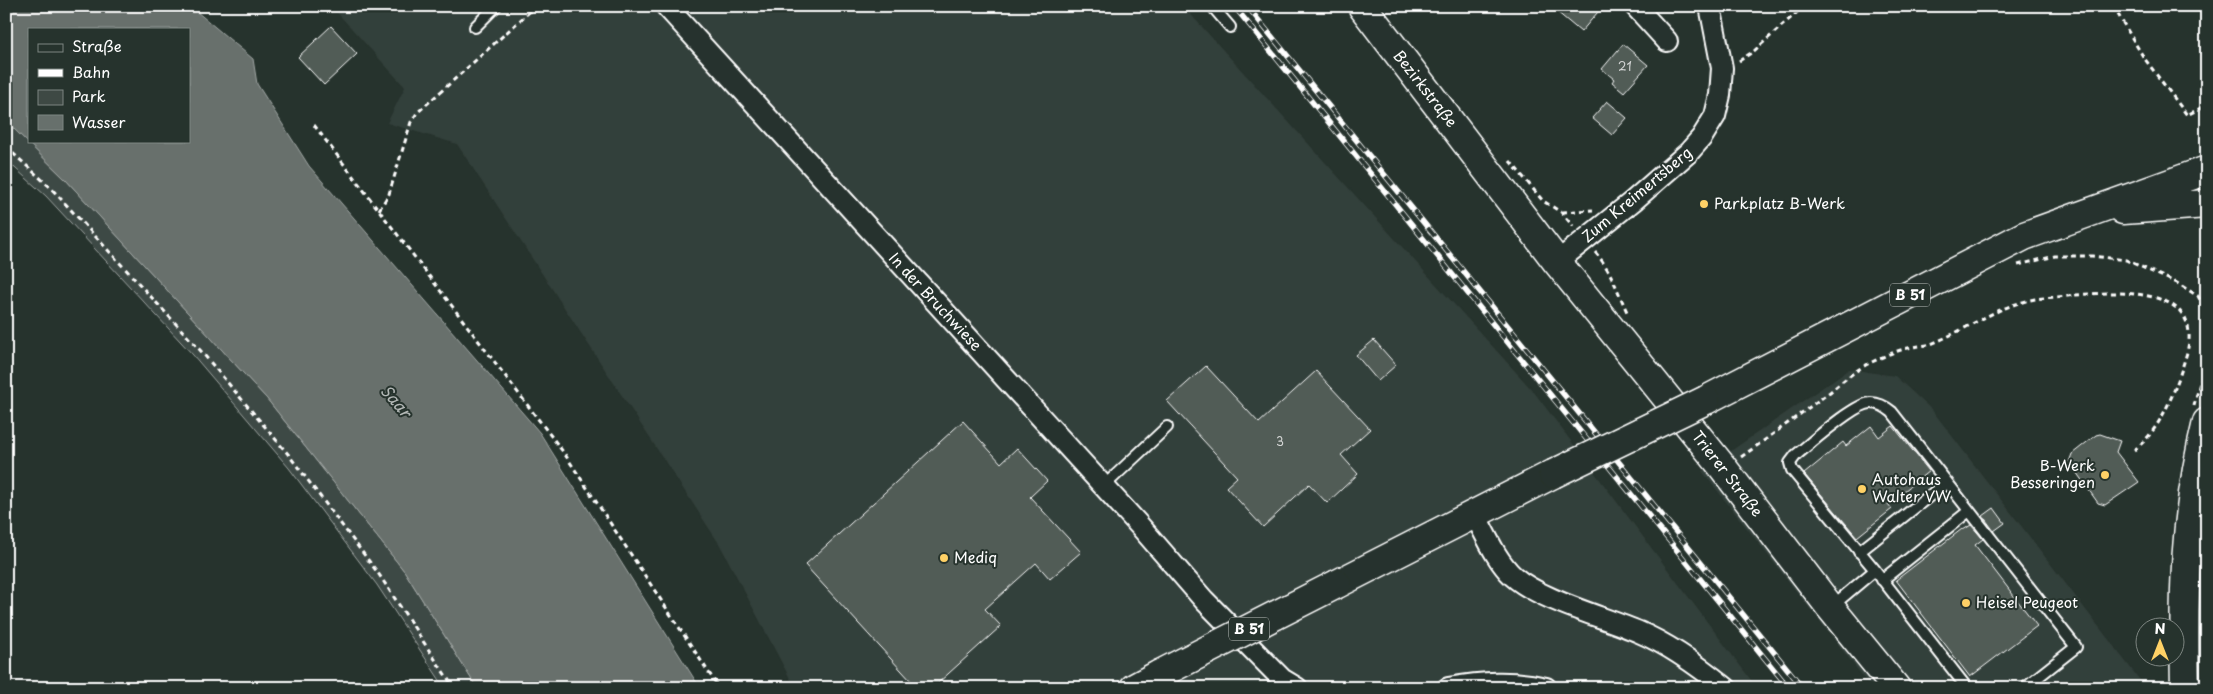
<svg xmlns="http://www.w3.org/2000/svg" width="2213" height="694" font-family="'Playpen Sans',sans-serif">
<rect width="100%" height="100%" fill="#26332d"/>
<filter id="ink" filterUnits="userSpaceOnUse"><feTurbulence type="fractalNoise" baseFrequency=".02" numOctaves="2"/><feDisplacementMap in="SourceGraphic" scale="10" xChannelSelector="R" yChannelSelector="G"/><feConvolveMatrix kernelMatrix="1 2 1 2 8 2 1 2 1" color-interpolation-filters="sRGB"/></filter>
<g filter="url(#ink)">
<path fill="#333f3a" d="M331 6H1183L1534 392 1757 688H795L720 545 457 144 387 123 405 87Z
M1849 369 1895 376 1932 410 2146 688 2207 678V688H1872L1702 471Z"/>
<path fill="#3e4944" stroke="#9ea4a2" d="M6 121 66 180 267 399 405 572 477 688H445L377 585 289 468 193 355 46 196 6 160Z"/>
<path fill="#67706c" stroke="#a4a9a7" fill-rule="evenodd" d="M6 6H190L253 59 257 84 309 166 540 433 700 688H477L405 572 267 399 66 180 6 121ZM29 29H189V141H29Z"/>
<path fill="#515c57" stroke="#fff" d="M1550 6H1603L1581 32Z
M331 26 357 54 324 85 298 57Z
M1623 44 1648 65 1624 92 1612 82 1614 79 1602 69Z
M1607 101 1627 118 1612 135 1592 118Z
M1374 340 1396 365 1378 381 1356 355Z
M1206 366 1259 423 1316 371 1370 429 1341 455 1358 474 1327 503 1309 484 1263 527 1226 487 1237 477 1167 401Z
M963 421 1001 463 1017 448 1047 481 1030 497 1081 552 1050 579 1036 563 985 609 1001 626 938 683 912 682 805 565Z
M1871 426 1879 437 1893 426 1929 471 1888 504 1892 509 1857 537 1804 474 1843 442 1846 446Z
M2100 434 2120 441 2116 452 2139 482 2105 505 2098 503 2069 462 2072 454 2096 435Z
M1994 508 2005 523 1994 531 1983 516Z
M1971 525 1983 539 1975 545 2037 626 1970 677 1896 580 1962 529 1963 530Z"/>
<g fill="none" stroke-linecap="round" stroke-linejoin="round">
<g stroke="#fff" stroke-width="14">
<path id="lane" d="M1212 6 1230 27
M475 27 496 6
M1104 486 1167 427
M1859 552 1947 482
M1882 580 1969 511
M1831 607 1875 570
M1967 688 1875 570 1792 470 1790 463 1796 455C1811 443 1855 403 1871 403 1880 403 1886 407 1892 412L2076 647 2024 688"/>
</g>
<g stroke="#fff" stroke-width="24">
<path id="street" d="M666 6 1139 525 1204 600 1282 679 1297 688
M1635 6 1667 41
M1557 262 1633 201 1689 152 1702 137 1715 116 1720 95 1722 68 1710 6
M1475 515C1486 535 1496 560 1513 576 1540 600 1604 617 1639 632 1670 645 1700 667 1726 688
M1448 688C1482 682 1512 680 1546 688"/>
</g>
<g stroke="#fff" stroke-width="31">
<path id="secondary" d="M1362 6 1557 262 1721 465 1830 607 1896 688
M2185 688C2183 593 2184 515 2207 422"/>
</g>
<g stroke="#fff" stroke-width="31">
<path id="primary" d="M2123 210 2207 204
M1706 400 2024 236 2207 170
M1337 584 1553 474
M1134 688 1160 674"/>
</g>
<path stroke="#fff" stroke-width="3" stroke-dasharray="5 4" stroke-linecap="butt" d="M2113 6 2144 58 2187 115 2207 105
M1739 61 1754 51 1804 6
M314 125 564 453 719 688
M6 147 49 186 200 350 288 454 378 573 454 688
M1510 161 1543 201 1561 212 1573 226
M379 210 389 194 411 122 417 113 536 6
M1562 212 1593 210
M1595 252C1611 270 1617 290 1627 312
M2018 265 2055 256H2092L2126 260 2177 283 2198 296 2207 313
M2194 406 2207 355
M1741 457C1771 436 1800 414 1830 392 1842 382 1855 370 1870 363 1882 357 1895 351 1908 348 1915 346 1924 346 1931 344 1966 330 1997 306 2035 299 2048 297 2063 297 2076 295 2122 291 2209 286 2185 359 2175 391 2161 430 2134 450"/>
<use href="#lane" stroke="#26332d" stroke-width="10"/>
<use href="#street" stroke="#26332d" stroke-width="20"/>
<use href="#secondary" stroke="#26332d" stroke-width="28"/>
<use href="#primary" stroke="#26332d" stroke-width="28"/>
<g stroke="#fff" stroke-width="5.5">
<path id="rail" d="M1234 6 1789 688
M1247 6 1803 688"/>
</g>
<use href="#rail" stroke="#26332d" stroke-width="4" stroke-dasharray="11" stroke-linecap="butt"/>
<g stroke="#fff" stroke-width="31" stroke-linecap="butt">
<path id="primary-bridge" d="M1553 474 1706 400
M1160 674 1337 584"/>
</g>
<use href="#primary-bridge" stroke="#26332d" stroke-width="28"/>
</g>
</g>
<g fill="#ffd166" stroke="#26332d" stroke-width="2">
<circle cx="1704" cy="204" r="5"/>
<circle cx="2105" cy="475" r="5"/>
<circle cx="1862" cy="489" r="5"/>
<circle cx="944" cy="558" r="5"/>
<circle cx="1966" cy="603" r="5"/>
</g>
<g text-anchor="middle" stroke-width="4" stroke-linejoin="round" paint-order="stroke">
<g font-size="12" fill="#d4d6d5">
<text x="1625" y="71">21</text>
<text x="1280" y="446">3</text>
</g>
<g fill="#26332d" stroke="#bec2c0" stroke-width="1">
<rect x="1890" y="283.5" width="40" height="23" rx="4"/>
<rect x="1229" y="617.5" width="40" height="23" rx="4"/>
</g>
<g font-size="14" font-weight="bold" fill="#fff">
<text x="1910" y="300">B 51</text>
<text x="1249" y="634">B 51</text>
</g>
<g font-size="15" fill="#fff" stroke="#26332d">
<text transform="translate(1425 89) rotate(52)" y="5">Bezirkstraße</text>
<text transform="translate(1637 195) rotate(-40)" y="5">Zum Kreimertsberg</text>
<text transform="translate(935 302) rotate(47)" y="5">In der Bruchwiese</text>
<text transform="translate(1727 474) rotate(52)" y="5">Trierer Straße</text>
</g>
<g font-size="15" fill="#fff" stroke="#26332d" text-anchor="start">
<text x="1714" y="209">Parkplatz B-Werk</text>
<text x="2095" y="471" text-anchor="end">B-Werk<tspan x="2095" dy="17">Besseringen</tspan></text>
<text x="1872" y="485">Autohaus<tspan x="1872" dy="17">Walter VW</tspan></text>
<text x="954" y="563">Mediq</text>
<text x="1976" y="608">Heisel Peugeot</text>
</g>
<g font-size="16" font-style="italic" fill="#b3b8b6" stroke="#26332d">
<text transform="translate(396 401) rotate(49)" y="6">Saar</text>
</g>
</g>
<rect width="2213" height="694" fill="none" stroke="#26332d" stroke-width="25"/>
<rect x="12" y="12" width="2188" height="669" fill="none" stroke="#fff" stroke-width="2" filter="url(#ink)"/>
<rect x="28" y="28" width="162" height="115" fill="#26332d" stroke="#7d8581"/>
<rect x="38" y="44" width="25" height="8" fill="#26332d" stroke="#7d8581"/>
<text x="72" y="52" font-size="15" fill="#ffffff">Straße</text>
<rect x="38" y="69" width="25" height="8" fill="#ffffff" stroke="#7d8581"/>
<text x="72" y="78" font-size="15" fill="#ffffff">Bahn</text>
<rect x="38" y="90" width="25" height="15" fill="#3e4944" stroke="#7d8581"/>
<text x="72" y="102" font-size="15" fill="#ffffff">Park</text>
<rect x="38" y="115" width="25" height="15" fill="#67706c" stroke="#7d8581"/>
<text x="72" y="128" font-size="15" fill="#ffffff">Wasser</text>
<g transform="translate(2160 642)"><circle r="24" fill="#26332d" stroke="#7d8581"/>
<path d="M0-4L9 19L0 12L-9 19Z" fill="#ffd166"/>
<text y="-8" font-size="14" font-weight="bold" text-anchor="middle" fill="#ffffff">N</text>
</g>
</svg>
